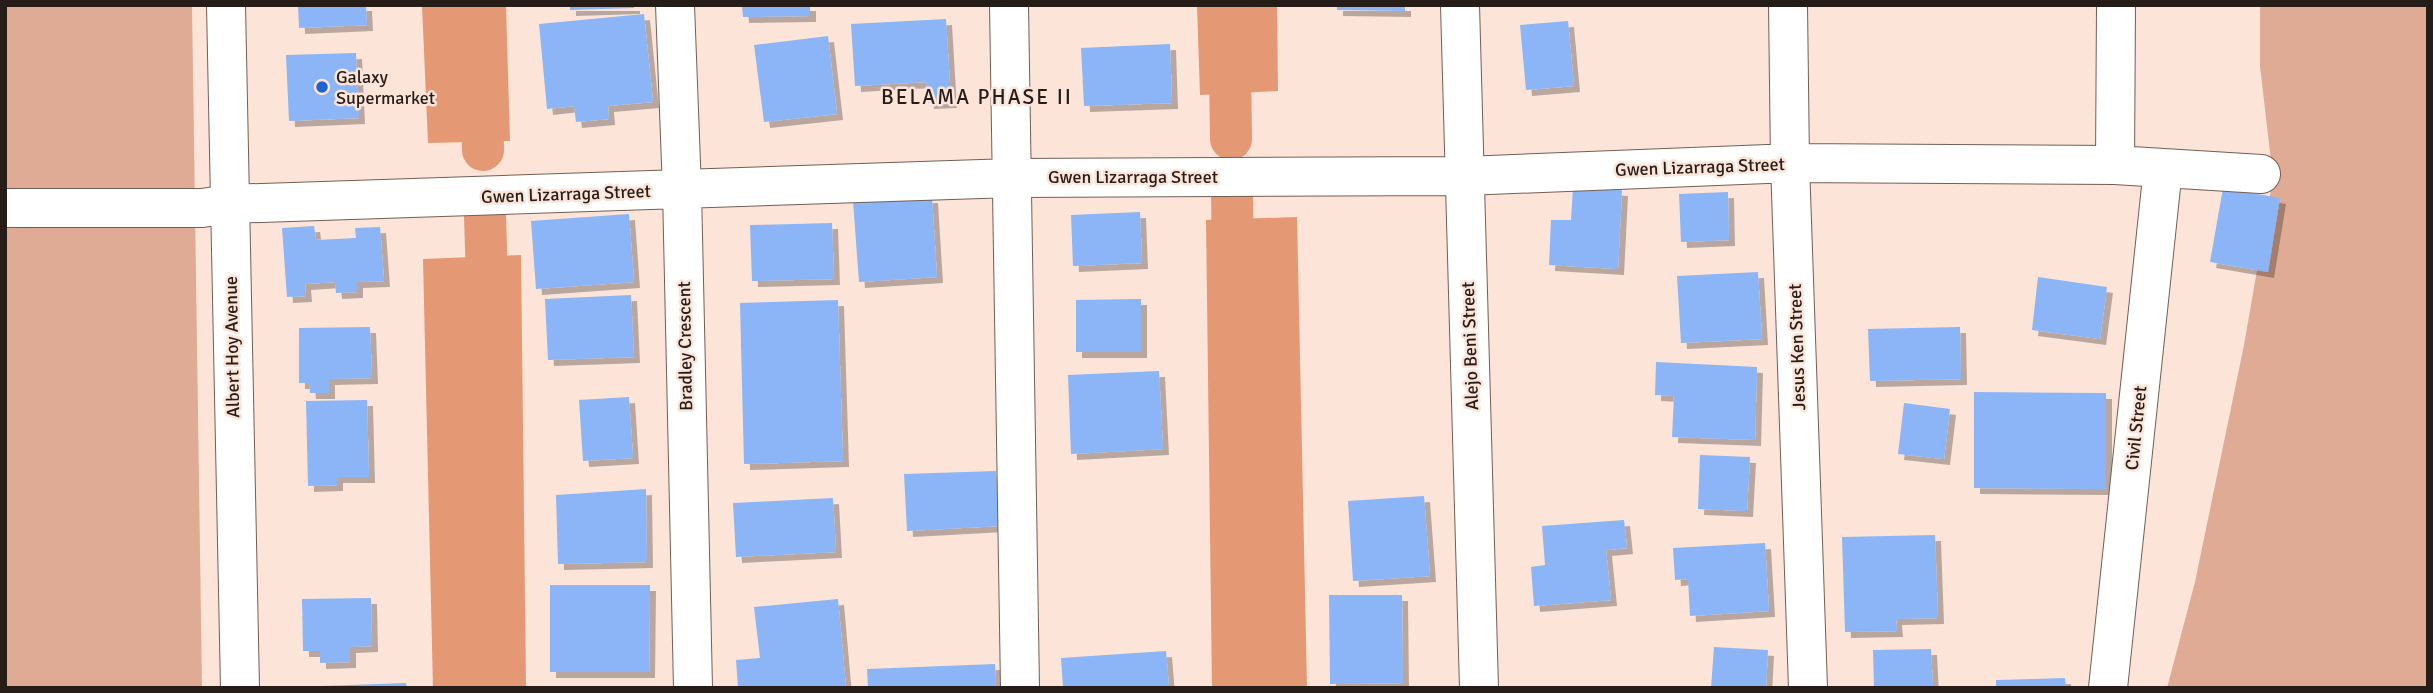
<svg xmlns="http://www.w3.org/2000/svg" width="2433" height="693" font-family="Signika,sans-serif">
<defs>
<filter id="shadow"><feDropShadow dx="6" dy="6" stdDeviation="0" flood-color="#0004"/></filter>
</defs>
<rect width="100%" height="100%" fill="#fce4d9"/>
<path fill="#dfab94" d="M5 5H192L202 688H5Z
M2260 5H2428V688H2167L2195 582 2244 345 2273 178 2260 66Z"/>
<path fill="#e49874" d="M422 5H506L510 141 428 143Z
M1197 5H1277L1278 91 1200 95Z
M1297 217 1307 688H1212L1206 220Z
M521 255 526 688H433L423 259Z"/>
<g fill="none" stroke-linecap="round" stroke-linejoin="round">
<path stroke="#e49874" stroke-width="42" d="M480 5 483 150
M1229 5 1231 139
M1232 189 1233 278
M485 216 488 313"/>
</g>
<path fill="#8bb5f6" filter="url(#shadow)" d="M298 5H366L367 25 299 28Z
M570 5H634V8L570 10Z
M742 5H810V16L743 17Z
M1337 5H1405V11L1337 10Z
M644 14 653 102 608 106 609 119 576 122 574 106 547 109 539 24Z
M946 19 951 102 928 103 926 82 855 86 851 24Z
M1568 21 1574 86 1526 90 1520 25Z
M828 36 837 114 764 122 754 45Z
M1170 44 1172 103 1084 106 1081 48Z
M356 53 359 118 289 121 286 55Z
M1573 187 1622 190 1618 269 1549 265 1551 220H1571Z
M2223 188 2280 198 2268 272 2210 262Z
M1728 192 1729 240 1681 242 1679 194Z
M932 197 937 277 859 282 853 201Z
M1140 212 1142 263 1073 266 1071 215Z
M629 214 634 282 536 289 531 221Z
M832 223 834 279 752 281 750 225Z
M314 226 316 240 356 238 355 228 380 227 384 281 357 282V292L336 293 335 282 305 284 306 296 287 297 282 228Z
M1758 272 1762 339 1681 343 1677 276Z
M2038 277 2107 287 2100 339 2032 330Z
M631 295 634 357 548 360 545 299Z
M1141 299V352H1076V300Z
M838 300 843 461 744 464 740 303Z
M370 327 372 378 329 379V393H310L309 383H299V328Z
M1960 327 1961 379 1870 381 1868 329Z
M1656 362 1757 367 1755 440 1672 437 1674 396 1655 395Z
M1159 371 1163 449 1071 454 1068 375Z
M1974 392 2106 393V489L1974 488Z
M629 397 633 458 583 461 579 400Z
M367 400 369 477H337V485L308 486 306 401Z
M1904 403 1950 409 1944 459 1898 454Z
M1700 455 1750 457 1747 511 1698 509Z
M996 471 999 526 907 531 904 474Z
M646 489 647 562 558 564 556 495Z
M1424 496 1430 576 1353 581 1348 501Z
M833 498 836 552 736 557 733 503Z
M1624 520 1627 548 1606 550 1611 600 1534 606 1531 567 1545 565 1542 526Z
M1935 535 1938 618 1896 619 1897 631 1845 632 1842 537Z
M1765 543 1769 611 1690 616 1688 579 1675 580 1673 548Z
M550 585H650L649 672H550Z
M1329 595H1402L1403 683 1330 684Z
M371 598 372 646 350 647V662L320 663V651H303L302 599Z
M838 599 846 688H738L736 660 760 658 754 607Z
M1714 647 1768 650 1766 688H1711Z
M1931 649 1933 688H1874L1873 650Z
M1166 651 1169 688H1063L1061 658Z
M995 664 996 688H868L867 669Z
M2065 678 2066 688H1996V680Z
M406 683 407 688H321V686Z"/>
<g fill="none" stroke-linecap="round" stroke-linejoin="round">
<g stroke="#735e55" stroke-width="40">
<path id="minor" d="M226 5 240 688
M675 5 682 190 693 688
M1009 5 1020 688
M1460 5 1479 688
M1788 5 1790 163 1808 688
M2115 165 2116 5
M5 208H202L229 204 1012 178 1465 176 1790 163 2115 165 2261 174
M2108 688 2163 168"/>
</g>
<use href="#minor" stroke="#fff" stroke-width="38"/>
</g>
<circle fill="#1c65d0" stroke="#fce4d9" stroke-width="2.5" cx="322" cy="87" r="7"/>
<g text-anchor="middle" stroke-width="5" stroke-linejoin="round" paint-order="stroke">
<g font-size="18" fill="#261d19" stroke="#fce4d9" text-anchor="start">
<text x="336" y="83">Galaxy<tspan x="336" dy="21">Supermarket</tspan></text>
</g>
<g font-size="18" fill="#261d19" stroke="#fce4d9">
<text transform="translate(1700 167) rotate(-2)" y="6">Gwen Lizarraga Street</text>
<text x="1133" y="183">Gwen Lizarraga Street</text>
<text transform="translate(566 194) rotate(-2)" y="6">Gwen Lizarraga Street</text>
<text transform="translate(685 346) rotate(-91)" y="6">Bradley Crescent</text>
<text transform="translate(1470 346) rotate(-92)" y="6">Alejo Beni Street</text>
<text transform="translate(232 347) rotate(-91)" y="6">Albert Hoy Avenue</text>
<text transform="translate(1797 347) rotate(-92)" y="6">Jesus Ken Street</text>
<text transform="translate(2136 428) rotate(-84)" y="6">Civil Street</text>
</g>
<g font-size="21" letter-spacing="2" fill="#261d19" stroke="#fce4d9">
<text x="977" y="104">BELAMA PHASE II</text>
</g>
</g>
<rect width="2433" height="693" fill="none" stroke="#261d19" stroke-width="14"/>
</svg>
